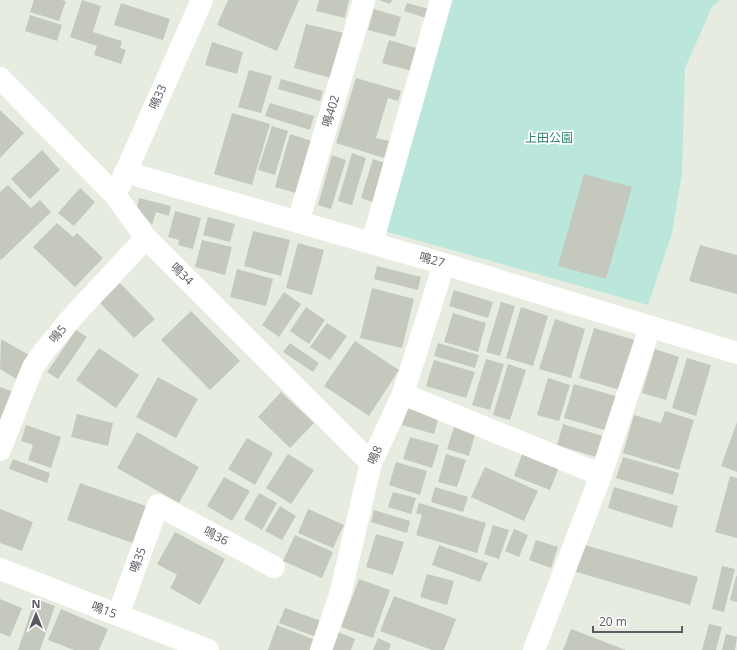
<svg xmlns="http://www.w3.org/2000/svg" width="737" height="650" font-family="'Open Sans','Noto Sans JP',sans-serif">
<rect width="100%" height="100%" fill="#e6ede0"/>
<path fill="#bbe6dc" d="M448 0H720L712 7 685 68 682 173 672 233 648 305 384 231Z"/>
<path fill="#c4c8bd" d="M34 0H61L66 1 59 21 30 12Z
M82 0 101 6 93 32 122 41 120 48 126 50 121 64 94 55 97 46 70 37Z
M228 0H299L277 51 217 25Z
M319 0H349L345 18 316 11Z
M379 0H392L390 4Z
M121 3 170 19 163 40 114 25Z
M407 3 429 9 426 18 404 11Z
M374 9 401 17 395 37 368 30Z
M30 15 62 25 57 41 25 31Z
M306 24 344 33 331 78 294 68Z
M389 40 419 49 412 71 382 63Z
M212 42 243 52 237 74 205 65Z
M249 70 272 76 261 113 238 107Z
M356 78 401 91 398 101 388 98 376 138 389 141 384 158 336 143Z
M281 79 323 91 320 101 278 89Z
M270 103 314 116 310 130 265 116Z
M0 110 24 133 0 158Z
M232 113 270 124 252 185 214 174Z
M272 126 288 131 275 175 258 170Z
M290 134 312 141 296 193 275 187Z
M42 150 60 170 30 199 11 179Z
M352 153 366 158 352 205 338 201Z
M332 155 346 160 331 209 318 205Z
M373 159 385 163 373 202 361 198Z
M584 174 632 187 606 279 558 266Z
M8 185 31 208 40 200 51 212 1 260 0 258V192Z
M80 188 95 202 74 226 58 213Z
M139 198 171 206 169 216 156 212 152 225 137 207Z
M175 211 201 218 193 249 178 245 179 240 168 237Z
M208 217 235 224 230 242 203 235Z
M57 223 73 237 77 233 103 258 75 287 33 247Z
M253 231 290 240 281 276 244 266Z
M202 240 232 247 225 275 195 267Z
M298 243 324 250 312 295 286 288Z
M700 245 737 255V294L689 281Z
M377 266 421 277 418 290 374 279Z
M237 269 273 279 266 306 230 297Z
M120 283 155 319 134 338 100 303Z
M372 288 414 299 402 348 360 338Z
M454 290 493 302 488 318 449 306Z
M284 292 301 304 279 337 262 325Z
M501 302 515 306 500 356 486 352Z
M306 307 325 320 309 344 290 331Z
M521 307 548 316 533 366 506 358Z
M191 311 240 361 210 390 161 340Z
M453 313 486 323 478 352 444 342Z
M555 319 585 329 571 378 539 369Z
M327 323 347 336 330 360 310 347Z
M594 328 635 340 620 390 579 378Z
M76 330 87 337 58 379 47 372Z
M1 339 29 355 16 379 0 369Z
M355 341 399 370 369 416 324 386Z
M290 343 319 363 313 372 283 352Z
M438 343 479 355 475 368 434 356Z
M99 348 139 375 116 408 76 380Z
M655 349 679 357 666 400 642 393Z
M687 358 711 365 696 416 672 408Z
M486 359 504 364 490 410 472 405Z
M434 360 475 372 466 398 426 386Z
M508 364 526 370 510 420 493 415Z
M158 377 198 399 176 438 136 417Z
M548 378 570 385 559 421 537 415Z
M574 384 619 397 608 431 564 418Z
M0 387 14 392 0 427Z
M281 392 314 423 290 448 258 417Z
M409 404 440 414 434 434 402 425Z
M665 411 694 420 679 470 623 453 634 415 661 423Z
M77 414 113 423 108 446 71 437Z
M737 422V472L721 466Z
M455 424 476 431 469 456 447 449Z
M563 424 606 437 599 458 557 445Z
M26 425 61 437 51 468 28 460 33 445 21 441Z
M137 432 199 467 179 503 117 468Z
M410 437 439 445 432 468 403 459Z
M247 438 273 453 255 485 228 469Z
M523 452 559 467 550 490 514 476Z
M288 454 314 470 291 504 266 488Z
M446 454 466 460 457 487 438 482Z
M623 457 679 473 673 495 616 478Z
M13 459 50 473 47 483 9 469Z
M396 462 427 471 420 495 389 485Z
M485 467 538 491 524 521 471 497Z
M730 476 737 478V538L715 532Z
M224 477 250 491 232 521 207 506Z
M80 483 146 506 133 543 67 520Z
M435 487 468 497 463 512 431 502Z
M614 487 678 506 672 528 608 508Z
M393 492 416 498 411 514 388 507Z
M259 493 277 503 262 530 244 519Z
M419 503 486 523 477 553 416 535 422 515 416 513Z
M280 506 296 516 282 540 265 531Z
M0 509 33 522 22 551 0 543Z
M308 509 344 525 333 548 298 533Z
M374 510 410 521 407 533 371 522Z
M493 525 509 530 499 559 484 554Z
M514 529 528 535 519 557 505 551Z
M175 532 225 559 200 605 170 588 177 575 157 564Z
M376 534 404 542 393 575 366 567Z
M295 535 333 552 322 578 283 561Z
M536 540 558 547 551 568 529 560Z
M581 544 698 577 690 605 573 571Z
M439 545 488 563 480 582 432 565Z
M722 566 735 569 724 612 712 609Z
M427 574 454 581 447 605 420 597Z
M736 576H737V602L730 600Z
M359 579 390 590 373 638 341 627Z
M394 596 456 619 444 650H432L380 631Z
M0 599 22 608 10 637 0 633Z
M35 599 55 606 40 650H18Z
M285 608 321 621 316 637 279 623Z
M61 609 108 629 99 650H74L48 640Z
M709 624 722 627 716 650H702Z
M277 625 315 640 311 650H268Z
M571 629 626 650H563Z
M338 632 355 639 351 650H331Z
M726 634 737 637 735 650H722Z
M378 638 391 644 389 650H373Z"/>
<g fill="none" stroke-linecap="round" stroke-linejoin="round">
<path stroke="#fff" stroke-width="22" d="M0 78 115 195 146 238 371 463
M125 172 444 264 737 353
M120 185 202 0
M298 222 364 0
M372 243 441 0
M403 394 601 475
M0 450 33 367 45 350 75 314 146 238
M0 569 208 650
M118 615 158 505 274 567
M321 650 340 595 371 463 403 394 444 264
M534 650 601 475 650 327"/>
</g>
<g text-anchor="middle" stroke-width="3.5" stroke-linejoin="round" paint-order="stroke">
<g font-size="12" fill="#5c5962" stroke="#fff">
<text transform="translate(158 97) rotate(-66)" y="4">鳴33</text>
<text transform="translate(331 111) rotate(-73)" y="4">鳴402</text>
<text transform="translate(432 260) rotate(16)" y="4">鳴27</text>
<text transform="translate(182 274) rotate(45)" y="4">鳴34</text>
<text transform="translate(58 334) rotate(-50)" y="4">鳴5</text>
<text transform="translate(375 455) rotate(-67)" y="4">鳴8</text>
<text transform="translate(216 536) rotate(28)" y="4">鳴36</text>
<text transform="translate(138 560) rotate(-70)" y="4">鳴35</text>
<text transform="translate(104 610) rotate(21)" y="4">鳴15</text>
</g>
<g font-size="12" fill="#308373" stroke="#fff">
<text x="549" y="142">上田公園</text>
</g>
</g>
<g transform="translate(36 614)" stroke="#ffffff" stroke-width="3" paint-order="stroke">
<path d="M0-3L7 15L0 10L-7 15Z" fill="#5c5962"/>
<text y="-6" font-size="11" font-weight="bold" text-anchor="middle" fill="#5c5962">N</text>
</g>
<path d="M593 626v6h89v-6" fill="none" stroke="#5c5962" stroke-width="2"/>
<text x="599" y="626" font-size="12" fill="#5c5962" stroke="#ffffff" stroke-width="3" paint-order="stroke">20 m</text>
</svg>
